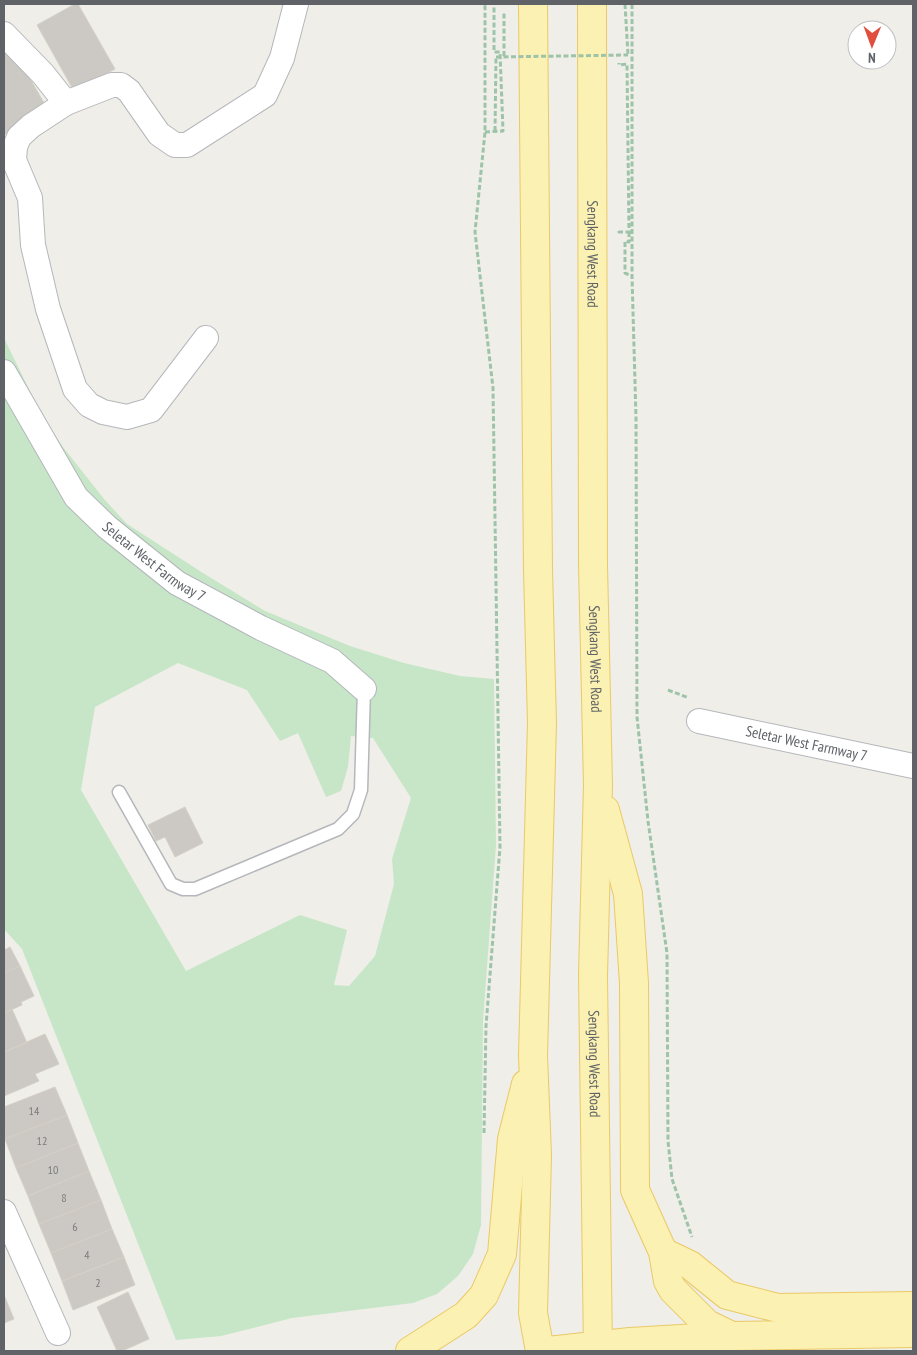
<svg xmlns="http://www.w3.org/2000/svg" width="917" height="1355" font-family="'PT Sans Narrow',sans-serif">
<rect width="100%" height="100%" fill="#f0eee8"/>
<path fill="#c6e6c7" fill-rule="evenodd" d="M4 338 41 414 63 447 104 499 127 524 203 573 265 611 350 646 404 663 460 676 494 679 496 845 483 1021 481 1225 473 1254 458 1276 437 1294 413 1303 292 1318 221 1336 176 1340 22 949 4 929ZM178 663 247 690 280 741 298 733 326 797 341 791 348 767 351 736 373 738 411 798 392 859 394 884 375 956 349 986 334 985 347 930 300 915 186 971 81 790 95 707Z"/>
<path fill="#ccc9c4" stroke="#d5d0c6" d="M75 4H78L115 69 74 91 37 25Z
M4 41 13 49 48 110 4 135Z
M185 807 203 843 175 857 165 837 156 841 148 825Z
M10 947 20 966 4 973V950Z
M20 966 34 996 21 1002 22 1005 4 1013V973Z
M12 1009 27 1043 4 1052V1013Z
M45 1034 59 1064 35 1074 39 1081 4 1096V1052Z
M55 1087 67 1115 5 1139 4 1107Z
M67 1115 78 1143 16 1168 5 1139Z
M78 1143 89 1171 28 1196 16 1168Z
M89 1171 101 1200 39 1224 28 1196Z
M101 1200 112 1229 51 1253 39 1224Z
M112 1229 124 1257 62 1281 51 1253Z
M124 1257 135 1285 73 1310 62 1281Z
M128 1292 149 1339 122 1351H117L97 1307Z
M4 1295 14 1319 4 1323Z"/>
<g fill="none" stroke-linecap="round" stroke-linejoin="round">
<g stroke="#b4b7bb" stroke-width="15">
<path id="service" d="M119 792 171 884 183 889H195L338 829 353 814 361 790 364 689"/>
</g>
<g stroke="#b4b7bb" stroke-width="26">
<g id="minor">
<path d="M4 34 43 74 66 103"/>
<path d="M206 338 151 410 127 417 103 412 89 405 75 389 48 309 33 245 30 198 14 160 15 147 19 137 31 126 66 103 112 85H121L129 91 159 134 175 145H187L265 95 282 58 296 4"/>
<path id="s1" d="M4 372 76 497 107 527 177 583 261 628 332 661 364 689"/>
<path id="s2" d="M699 721 913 766"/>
<path d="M4 1212 58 1333"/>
</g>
</g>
<g stroke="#eac966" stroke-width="30">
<g id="primary">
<path d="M533 4 538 570 542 723 533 1056 537 1155 533 1313 540 1351"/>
<path id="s3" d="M592 4 593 565 598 785 593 976 598 1351"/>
<path d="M605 810 628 894 634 983 635 1190 663 1252 668 1281 673 1290 707 1324 732 1336"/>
<path d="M663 1252 690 1265 727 1295 778 1308 913 1306"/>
<path d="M410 1351 466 1315 484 1295 502 1254 512 1139 526 1084"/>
<path d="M548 1351 630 1342 732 1336 913 1333"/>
</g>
</g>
<path stroke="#9dc4a9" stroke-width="3" stroke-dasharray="5 2.5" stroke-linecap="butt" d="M625 4 628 55
M632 4V276L636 418 637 717 648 821 667 953 668 1141 672 1179 692 1237
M504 56V12
M495 131 496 57
M485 132 503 131 500 52H494V4
M619 231V232H629L627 64 619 65V63
M629 232V242L625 241V273L632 276
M668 690 689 698
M484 1133 486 1026 500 847 493 388 475 232 485 132V4"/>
<use href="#service" stroke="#fff" stroke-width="12"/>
<use href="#minor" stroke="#fff" stroke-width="24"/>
<use href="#primary" stroke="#fbf1b2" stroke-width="28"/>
<path stroke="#9dc4a9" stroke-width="3" stroke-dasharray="5 2.5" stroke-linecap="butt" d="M496 57 628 55"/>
</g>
<g text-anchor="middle" stroke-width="4.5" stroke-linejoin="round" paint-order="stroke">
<g font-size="12" fill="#7a7c7e">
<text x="34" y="1115">14</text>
<text x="42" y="1145">12</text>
<text x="53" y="1174">10</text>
<text x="64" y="1202">8</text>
<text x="75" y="1231">6</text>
<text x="87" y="1259">4</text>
<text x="98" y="1287">2</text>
</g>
<g font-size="15" fill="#5f6267" stroke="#fff">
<text dy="5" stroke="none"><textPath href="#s3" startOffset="250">Sengkang West Road</textPath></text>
<text dy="5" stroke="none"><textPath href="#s1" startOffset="246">Seletar West Farmway 7</textPath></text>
<text dy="5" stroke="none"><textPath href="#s3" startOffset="655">Sengkang West Road</textPath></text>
<text dy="5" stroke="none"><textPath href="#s2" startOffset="110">Seletar West Farmway 7</textPath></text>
<text dy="5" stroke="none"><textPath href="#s3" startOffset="1060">Sengkang West Road</textPath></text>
</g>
</g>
<rect width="917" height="1355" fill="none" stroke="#5f6267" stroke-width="10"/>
<g transform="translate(872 45) rotate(181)"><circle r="24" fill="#ffffff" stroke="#bfc0c2"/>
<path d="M0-4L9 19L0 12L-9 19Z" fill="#e14e3d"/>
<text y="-8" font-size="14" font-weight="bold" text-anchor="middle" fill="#5f6267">N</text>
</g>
</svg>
